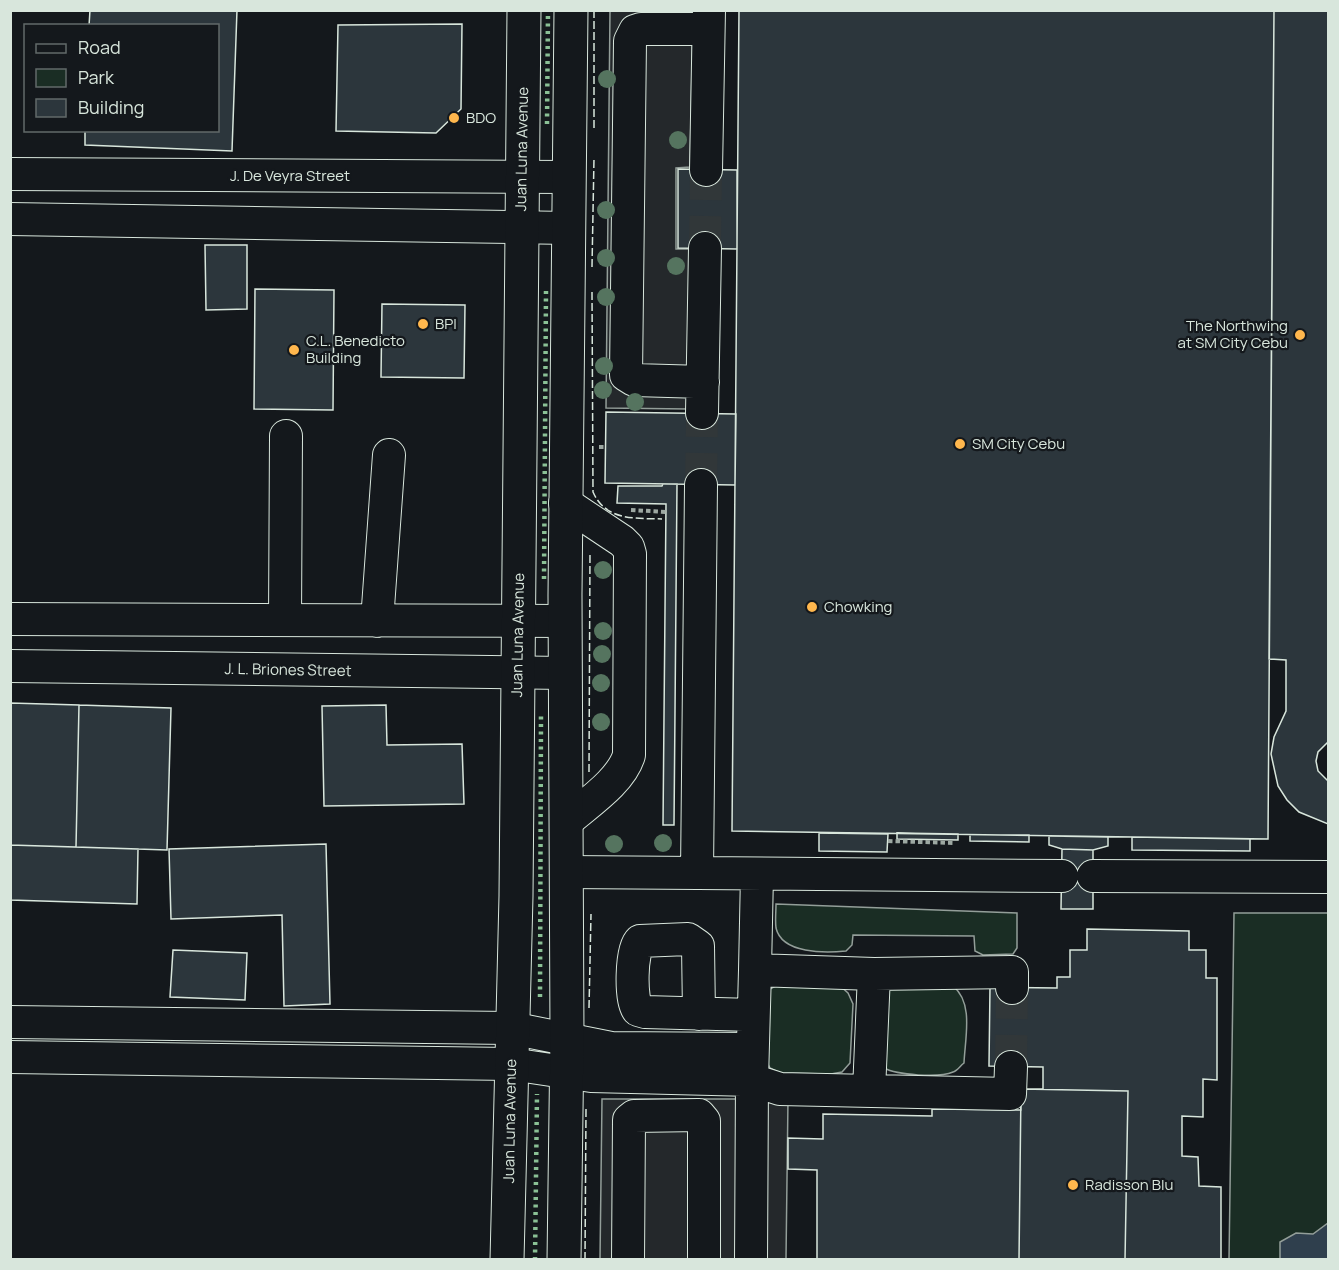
<svg xmlns="http://www.w3.org/2000/svg" width="1339" height="1270" font-family="Manrope,sans-serif">
<rect width="100%" height="100%" fill="#14181c"/>
<path fill="#1a2d24" stroke="#939e99" stroke-width="1.5" d="M776 904 1017 913V948L1013 954 983 955 975 951 974 936 853 935 852 945 846 951C825 953 782 954 776 928 775 921 776 912 776 904Z
M1234 913H1328V1259L1229 1260Z
M779 984 839 985 848 993 853 1004 850 1063 842 1072 831 1074 780 1073 770 1068 766 1060 770 989Z
M953 986C974 1003 965 1038 964 1063 960 1066 957 1071 953 1072 939 1078 897 1075 884 1068V989Z"/>
<path fill="#24282b" stroke="#939e99" stroke-width="1.5" d="M610 11H693L690 167 676 168V249H689L688 409 606 408Z
M602 1099H788L786 1259 600 1260Z"/>
<path fill="#2f3f4d" stroke="#939e99" stroke-width="1.5" d="M1328 1223V1259H1280V1242L1296 1233 1313 1234Z"/>
<path fill="#2c363c" stroke="#d8e6dc" stroke-width="1.5" d="M90 10H237L232 151 85 145V130H218V26H89Z
M739 10H1274L1268 839 732 831Z
M1274 10H1328V742L1318 752 1316 761 1318 771 1328 781V824L1299 812 1287 800 1278 786 1271 754 1274 737 1286 711V660L1269 659Z
M462 24 461 109 436 133 336 131 338 25Z
M678 169 737 170V249L678 248Z
M205 245H247V309L206 310Z
M255 289 334 290 333 410 254 409Z
M382 304 465 305 464 378 381 377Z
M606 412 736 414 735 485 605 483Z
M663 484H677L674 825H663L666 504 617 503 618 486H662Z
M10 703 79 705 76 847 10 845Z
M79 705 171 708 167 850 76 847Z
M386 705 387 745 462 744 464 804 324 806 322 706Z
M819 833 888 834 887 852 819 851Z
M897 833 958 834V840L897 839Z
M970 835H1029V842L970 841Z
M1049 836 1108 837V846L1093 850 1062 849 1049 845Z
M1132 837 1250 839V851L1132 850Z
M326 844 330 1004 284 1006 282 915 171 919 169 849Z
M10 845 138 849 137 904 10 900Z
M1062 849 1093 850V909H1061Z
M1087 929 1189 931V950H1206V978H1217V1080L1203 1079V1117L1182 1116V1156L1198 1157 1199 1186 1221 1187V1260H817V1170L788 1169V1138L823 1139V1114L932 1116V1109L1021 1110V1089H1043V1067L989 1066 990 987 1057 988V977H1070V950H1087Z
M173 950 247 953 245 1000 170 997Z
M1021 1089 1128 1091 1125 1260H1019Z"/>
<g fill="none" stroke-linecap="round" stroke-linejoin="round">
<path stroke="#313739" stroke-width="32" stroke-dasharray="32 16" stroke-linecap="butt" d="M705 248 706 170
M701 485 702 413
M1011 1067 1012 988"/>
<g stroke="#d8e6dc" stroke-width="34">
<path id="minor" d="M706 170 709 10
M10 174 569 177
M10 219 569 228
M703 382 634 380 626 375 630 41 635 31 641 29H708
M702 413 705 248
M565 503 622 541 628 547 630 554 629 755C621 782 586 804 566 822
M10 619 565 621
M285 620 286 436
M377 621 389 455
M10 666 565 673
M566 872 1062 876
M697 873 701 485
M1093 876 1328 877
M755 970 757 874
M699 1014 698 946 688 939 640 941C631 949 630 1001 638 1010L645 1012 753 1015
M10 1022 511 1028 611 1048 752 1049
M10 1057 511 1064 591 1076 752 1080 751 1260
M1011 1067 1010 1094 780 1089 752 1080 755 970 874 974 1012 972V988
M869 1091 874 974
M628 1260 629 1120 634 1116 699 1115 704 1121V1260"/>
</g>
<g stroke="#d8e6dc" stroke-width="35">
<path id="major" d="M507 1260 516 896 524 10
M564 1260 567 1038 565 595 571 10"/>
</g>
<path stroke="#9da8a2" stroke-width="4" stroke-dasharray="4.5 3" stroke-linecap="butt" d="M599 447H605
M631 510 666 512
M888 841 955 843"/>
<use href="#minor" stroke="#14181c" stroke-width="32"/>
<use href="#major" stroke="#14181c" stroke-width="33"/>
<path stroke="#8ac095" stroke-width="4.5" stroke-dasharray="3 4.5" stroke-linecap="butt" d="M547 124 548 10
M544 579 546 291
M540 997 541 715
M535 1260 537 1094"/>
<path stroke="#d8e6dc" stroke-width="1.5" stroke-dasharray="8 3" stroke-linecap="butt" d="M594 10V130
M592 267 594 158
M592 292 593 492C606 521 634 518 662 519
M589 772 590 553
M589 1008 591 914
M585 1260 586 1109"/>
</g>
<g fill="#55745f">
<circle cx="607" cy="79" r="9"/>
<circle cx="678" cy="140" r="9"/>
<circle cx="606" cy="210" r="9"/>
<circle cx="606" cy="258" r="9"/>
<circle cx="676" cy="266" r="9"/>
<circle cx="606" cy="297" r="9"/>
<circle cx="604" cy="366" r="9"/>
<circle cx="603" cy="390" r="9"/>
<circle cx="635" cy="402" r="9"/>
<circle cx="603" cy="570" r="9"/>
<circle cx="603" cy="631" r="9"/>
<circle cx="602" cy="654" r="9"/>
<circle cx="601" cy="683" r="9"/>
<circle cx="601" cy="722" r="9"/>
<circle cx="663" cy="843" r="9"/>
<circle cx="614" cy="844" r="9"/>
</g>
<g fill="#ffb74d" stroke="#14181c" stroke-width="2">
<circle cx="454" cy="118" r="6"/>
<circle cx="423" cy="324" r="6"/>
<circle cx="1300" cy="335" r="6"/>
<circle cx="294" cy="350" r="6"/>
<circle cx="960" cy="444" r="6"/>
<circle cx="812" cy="607" r="6"/>
<circle cx="1073" cy="1185" r="6"/>
</g>
<g text-anchor="middle" stroke-width="4.5" stroke-linejoin="round" paint-order="stroke">
<g font-size="15" fill="#d8e6dc" stroke="#14181c" text-anchor="start">
<text x="466" y="123">BDO</text>
<text x="435" y="329">BPI</text>
<text x="1288" y="331" text-anchor="end">The Northwing<tspan x="1288" dy="17">at SM City Cebu</tspan></text>
<text x="306" y="346">C.L. Benedicto<tspan x="306" dy="17">Building</tspan></text>
<text x="972" y="449">SM City Cebu</text>
<text x="824" y="612">Chowking</text>
<text x="1085" y="1190">Radisson Blu</text>
</g>
<g font-size="15" fill="#d8e6dc" stroke="#14181c">
<text transform="translate(522 149) rotate(-89)" y="5">Juan Luna Avenue</text>
<text x="290" y="181">J. De Veyra Street</text>
<text transform="translate(518 635) rotate(-89)" y="5">Juan Luna Avenue</text>
<text transform="translate(288 670) rotate(1)" y="5">J. L. Briones Street</text>
<text transform="translate(510 1121) rotate(-89)" y="5">Juan Luna Avenue</text>
</g>
</g>
<rect width="1339" height="1270" fill="none" stroke="#d8e6dc" stroke-width="24"/>
<rect x="24" y="24" width="195" height="108" fill="#14181c" stroke="#626a69" stroke-width="1.5"/>
<rect x="36" y="44" width="30" height="9" fill="#14181c" stroke="#626a69" stroke-width="1.5"/>
<text x="78" y="54" font-size="18" fill="#d8e6dc">Road</text>
<rect x="36" y="69" width="30" height="18" fill="#1a2d24" stroke="#626a69" stroke-width="1.5"/>
<text x="78" y="84" font-size="18" fill="#d8e6dc">Park</text>
<rect x="36" y="99" width="30" height="18" fill="#2c363c" stroke="#626a69" stroke-width="1.5"/>
<text x="78" y="114" font-size="18" fill="#d8e6dc">Building</text>
</svg>
